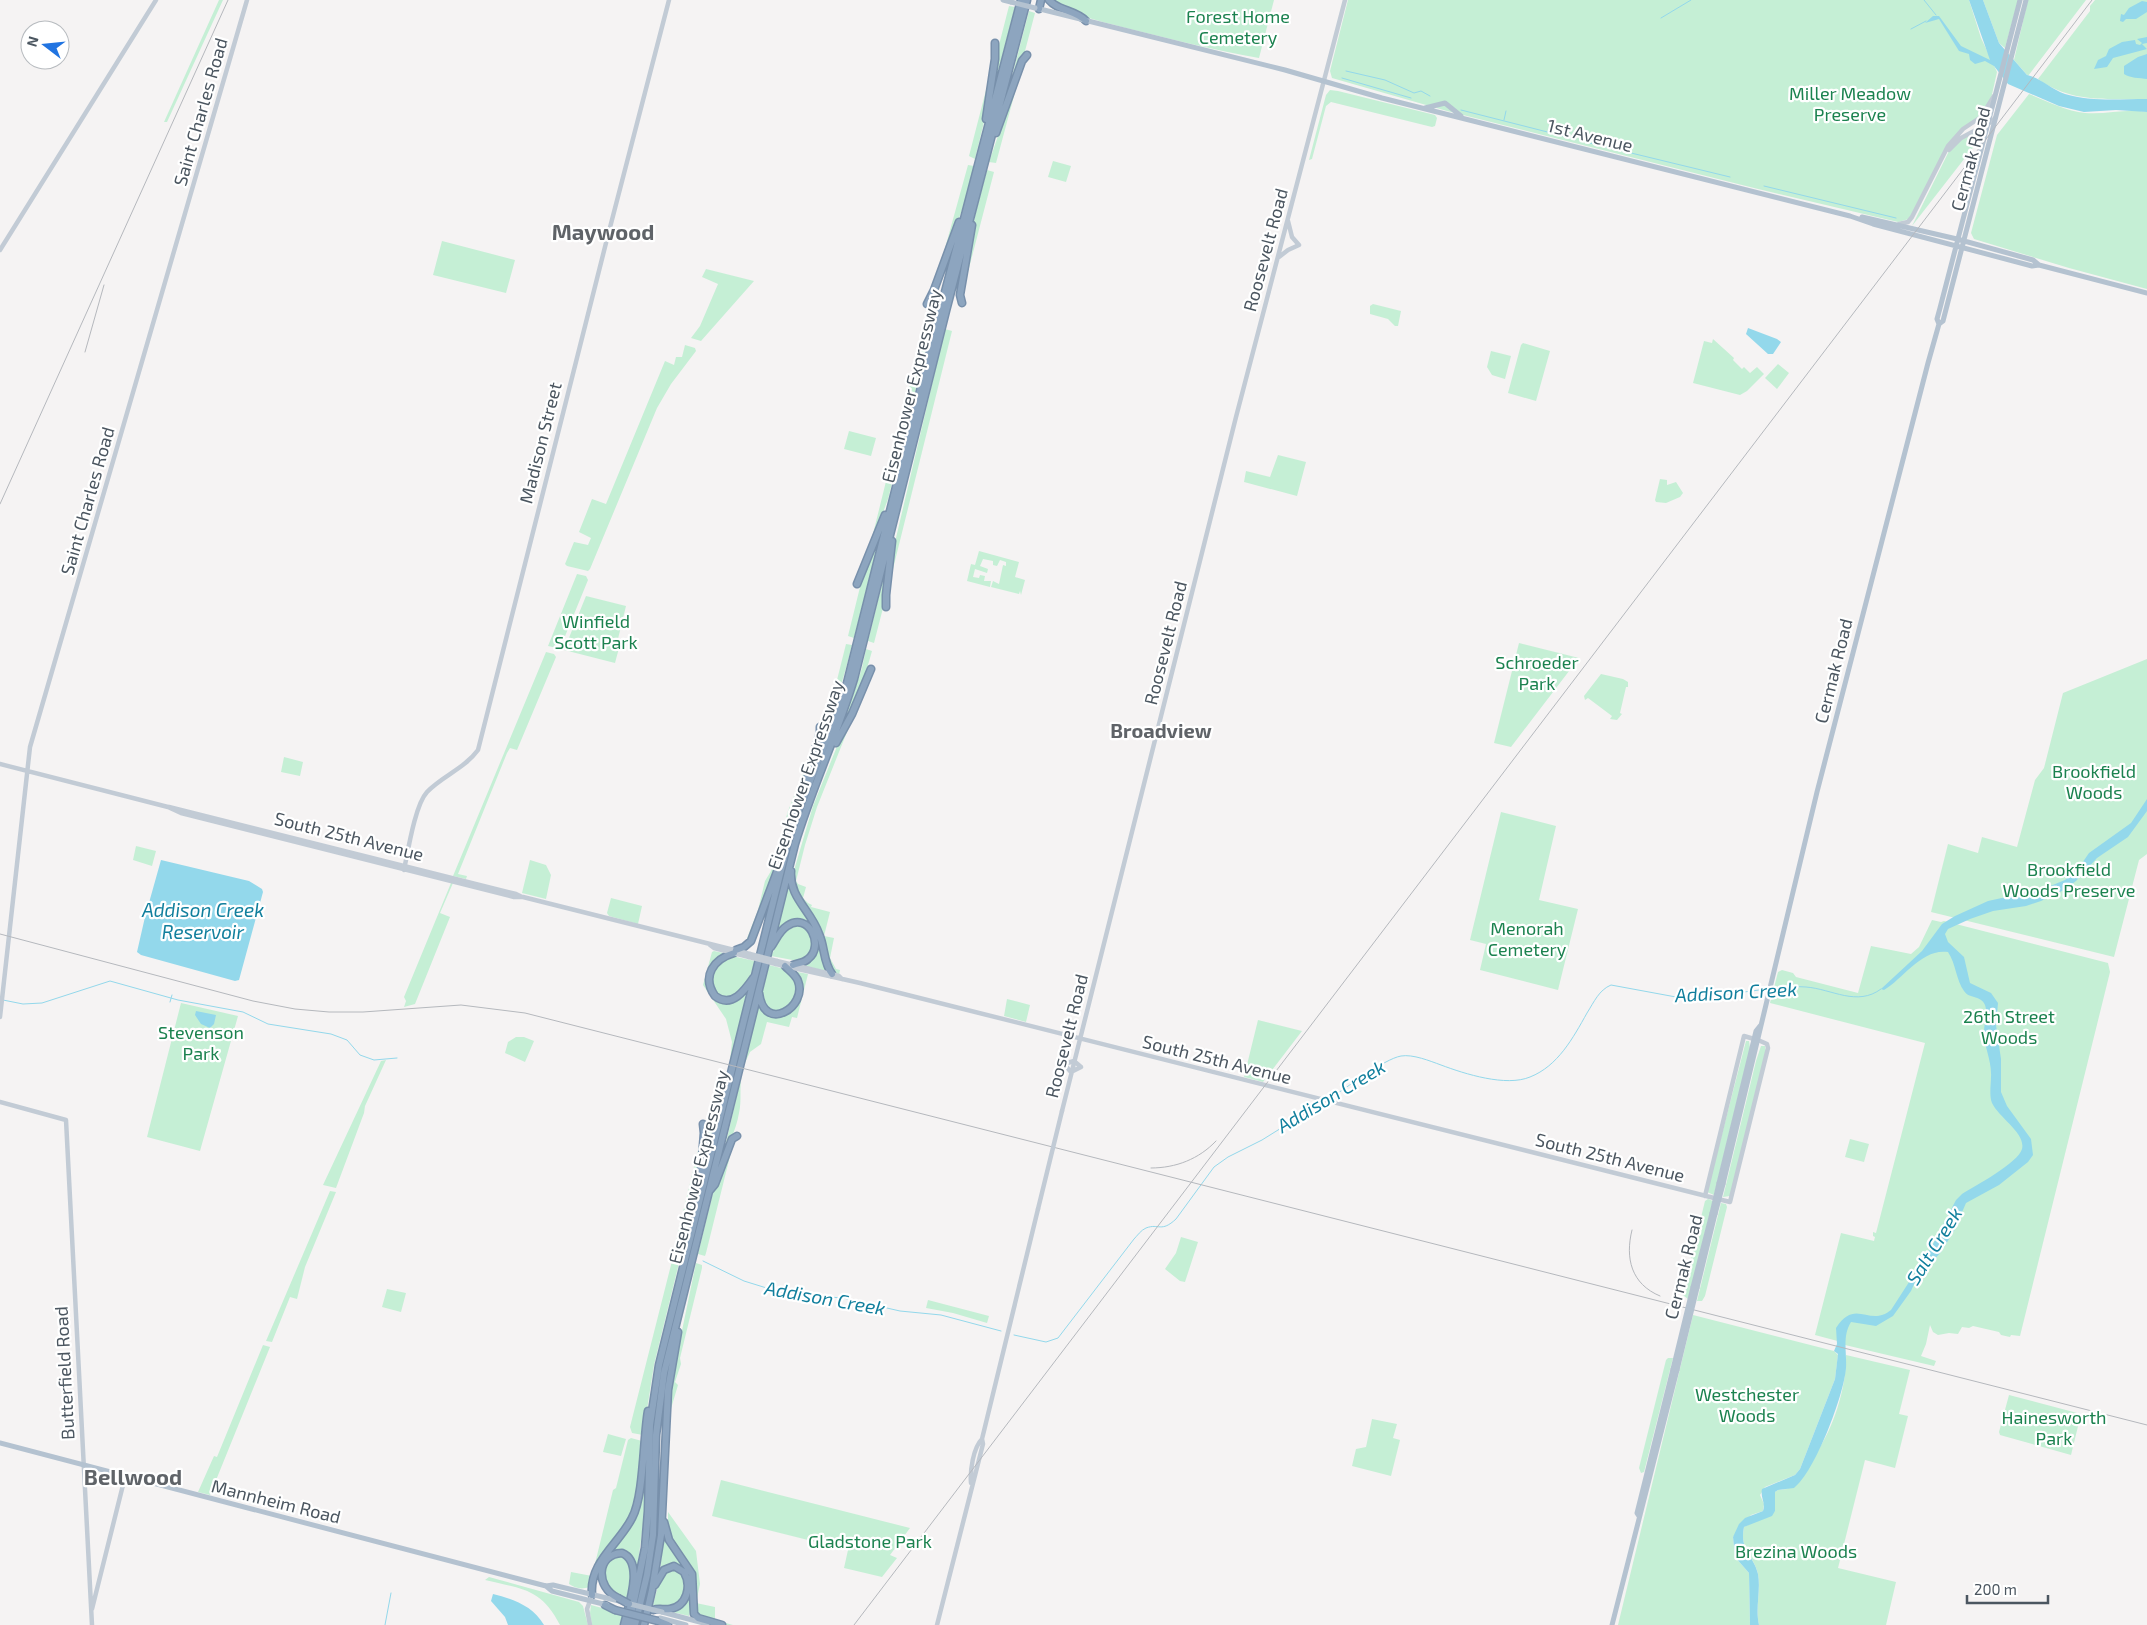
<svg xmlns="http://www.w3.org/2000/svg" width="2147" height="1625" font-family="'Exo 2',sans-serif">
<rect width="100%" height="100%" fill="#f5f3f3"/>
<path fill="#c5efd5" d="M219 0H223L167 122H164Z
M1051 0H1274L1259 58C1215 50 1174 40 1130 29 1104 22 1073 16 1051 0Z
M1348 0H1969L1981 38 1997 72 1991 99 1984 112 1956 135 1909 219 1898 222 1754 188 1447 111 1332 78 1330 71Z
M1983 0H2018L2005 48 1999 43Z
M2028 0H2086L2028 76 2014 60Z
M2095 0H2147V99C2108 99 2071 103 2038 79L2090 11V6Z
M1009 6 1015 7 991 99 999 45Z
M1029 11 1035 13 1025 51 1004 107Z
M993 63 984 122 975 159 969 156Z
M1022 66 996 163 989 162Z
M1330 90 1338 91 1435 115 1437 118 1435 126 1432 127 1331 102 1326 106 1312 159 1309 160 1326 95Z
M2029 94C2047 101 2066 111 2085 113 2106 115 2126 108 2147 112V289L2069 268 1974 239 1971 233 1997 135Z
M1984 128 1982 136 1912 226 1950 149 1958 141Z
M1053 161 1071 166 1066 182 1048 177Z
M968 165 974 166 963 207 934 288Z
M987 170 994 172 962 295 975 216Z
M442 241 515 260 506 293 433 275Z
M706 269 754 281 701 341 691 338 700 326 718 284 702 277Z
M1373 304 1401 311 1398 326H1395L1388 319 1370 314V306Z
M925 324 932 325 888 499 869 550Z
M945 329 952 331 889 585 892 555Z
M1713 339 1734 358 1733 360 1742 369 1744 367 1750 373 1757 367 1764 374 1747 391 1740 395 1693 383 1704 341 1712 343Z
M1523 343 1550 351 1536 401 1508 393 1521 345Z
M685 345 695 348 696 351 671 384 657 408 590 569 588 571 567 566 565 564 574 542 588 545 591 538 579 532 592 499 606 504 665 361 674 365 676 357H682Z
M1491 351 1511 356 1505 379 1492 375 1487 367Z
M1778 364 1789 373 1777 389 1765 378Z
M849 431 876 438 871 456 844 449Z
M1278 455 1306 462 1297 496 1244 482 1246 471 1270 477Z
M1660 479 1667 480V485L1676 482 1683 493 1680 497 1666 503 1656 502 1655 500Z
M877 540H879L854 638 848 636 862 579Z
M979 551 1019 562 1015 577 1025 580 1021 595 1020 591 1019 594 991 587 993 581 999 584 1003 565 1006 566V562L1000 560 997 566 993 565V561L983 559 980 566 988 569 987 573 975 569 973 577 979 578 980 575 985 576 984 581H991L990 587 967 581 971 564 975 565Z
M888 560 883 608 874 643 868 641Z
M577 574 586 576 588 580 561 646 557 648 548 646Z
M586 596 626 606 616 647 619 648 615 663 564 650Z
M1519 643 1579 658 1511 747 1494 743Z
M846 644 852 645C842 686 829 724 813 763L831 704Z
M866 649 872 651C865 676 857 703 843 726L862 668Z
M546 652 554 654 556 657 517 750 510 748 507 753 458 874 467 876 466 879 453 876Z
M2147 659V854L2139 860 2114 957 1931 912 1948 844 1978 853 1982 837 2017 847 2035 780 2044 768 2063 693Z
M1601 674 1623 679 1628 682V687H1626L1620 713 1622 714 1617 720 1610 719 1612 716 1588 698 1585 700 1584 696Z
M861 697 817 807 805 845 796 881 798 884 806 887 803 898 808 903 812 905 811 907 830 912 824 936 834 938 830 958 836 969 840 970 839 975 832 971 825 949 798 898 792 877 813 806 840 739Z
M814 746C806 776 794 805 785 835 776 866 765 922 744 946L758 910 765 881 771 871 788 811Z
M284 757 303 762 300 776 281 772Z
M1501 812 1556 826 1539 900 1578 909 1558 990 1480 970 1486 944 1470 940Z
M136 846 156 851 152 866 133 860Z
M530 860 546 865 551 875 546 899 522 893Z
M451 883H453L440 913 450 917 415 1004 404 1007 406 1001 404 997Z
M788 884 813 922 827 971 799 965 805 963 816 943 805 922 781 929 778 928Z
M611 898 642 906 638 924 609 916 607 913Z
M1932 920 1941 922 1944 921 2108 963 2110 972 2020 1336 2011 1335 2010 1337 2001 1335 1999 1332 1973 1326 1969 1328 1962 1327 1958 1334 1949 1333 1938 1335 1933 1332 1930 1325 1926 1344 1921 1356 1936 1361 1934 1366 1845 1345V1343L1815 1335 1841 1233 1874 1241 1875 1237 1873 1236V1232L1876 1233 1925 1043 1770 1003 1778 972 1782 970 1793 973 1796 977 1858 993 1871 946 1911 954 1919 947Z
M793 925 806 927C812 938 814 946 807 957L798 961 771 956 784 931Z
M714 951 728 954 709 976 717 999 745 993 747 995 730 1061 732 1042 726 1019 703 985 712 952Z
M732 956 755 961C750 979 743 995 723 998 701 982 714 967 732 956Z
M769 965C777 967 785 968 791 974 807 989 790 1014 770 1011L761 999Z
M793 971 808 974 797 1018 792 1017 789 1027 767 1022 761 1044 750 1052 744 1065 758 1006 776 1016 798 1000Z
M1007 999 1030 1005 1026 1022 1004 1016Z
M181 1003 238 1016 200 1151 147 1137Z
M1258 1020 1302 1031 1263 1082 1244 1077Z
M516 1037H524L534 1041 525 1062 505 1053 508 1042Z
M1746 1041H1749L1750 1048 1714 1195 1707 1192Z
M1761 1046H1765L1766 1052 1730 1196 1723 1197 1756 1061Z
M386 1060 365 1106 364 1113 336 1188 323 1185 381 1061Z
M728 1070 704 1167 706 1124 712 1101 723 1085Z
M742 1074C739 1087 742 1100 739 1113 736 1131 727 1147 721 1164Z
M702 1134 700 1174 682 1252 674 1250 675 1245Z
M1850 1139 1869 1144 1864 1162 1845 1157Z
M734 1140 706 1253 705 1256 698 1254 713 1193Z
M330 1191 336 1192 305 1267 297 1299 290 1297 272 1342 266 1341Z
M1708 1199 1713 1201 1688 1299 1683 1295V1291L1705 1201Z
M1721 1203 1726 1204 1727 1207 1705 1296 1702 1301H1697Z
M1181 1237 1198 1242 1185 1282 1180 1281 1165 1269 1176 1253Z
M673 1257 680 1259 654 1365 643 1435 632 1433 630 1427Z
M696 1263 702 1265V1268L680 1358 681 1364 675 1382 678 1385 670 1412 673 1374Z
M387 1289 406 1293 401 1312 382 1307Z
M928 1300 989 1316 987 1323 953 1313 926 1308Z
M1693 1315 1834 1351 1838 1355 1835 1379 1800 1469 1795 1475 1765 1487 1760 1495 1764 1504 1763 1511 1751 1515 1733 1537 1735 1557 1749 1573 1750 1625H1618Z
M263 1345 270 1347 210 1495 198 1492 214 1456 217 1457Z
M1846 1355 1910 1370 1899 1414 1908 1416 1895 1468 1865 1460 1838 1568 1896 1582 1886 1625H1759C1755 1608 1761 1591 1758 1574 1754 1555 1739 1550 1744 1527L1775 1511V1492L1778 1490 1787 1489C1797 1477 1807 1466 1816 1453 1834 1428 1847 1385 1846 1355Z
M1668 1358H1673L1644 1472 1641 1473 1639 1468 1666 1360Z
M2009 1395 2081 1414 2071 1455 2000 1435 1999 1432Z
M1372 1419 1397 1424 1393 1438 1400 1440 1391 1476 1352 1466 1356 1449 1366 1447Z
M608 1434 626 1439 621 1456 603 1452Z
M631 1438 642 1441 635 1508 624 1528 598 1558 589 1587C581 1590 575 1588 569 1584L571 1572 592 1576 613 1490 616 1488 628 1440Z
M644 1466V1517L636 1577 630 1555 608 1554 628 1528Z
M721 1480 910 1528 890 1555 897 1558 882 1577 844 1568 848 1550 712 1516Z
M668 1512 696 1551 700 1584 696 1603 715 1607V1620L733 1625H727L696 1615 695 1579 672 1542 668 1526Z
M664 1532C683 1561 699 1580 689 1616L668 1611 688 1595 682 1567 660 1572Z
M619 1555 630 1562 632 1576 627 1599 609 1591 603 1577 608 1562Z
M670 1568 681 1571C683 1576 686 1582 686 1587 685 1605 668 1609 653 1605L660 1578Z
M489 1577 579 1602 583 1606 588 1625H560C541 1588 522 1589 485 1580Z
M591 1605 624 1614 622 1625H592L590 1613Z"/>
<path fill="#93d8eb" d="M1969 0H1983L1999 43 2027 75C2041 78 2051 89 2065 94 2091 102 2120 99 2147 99V112L2116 110 2084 112 2059 106 2008 84 1994 66 1985 61 1975 64 1970 60 1969 54 1959 51 1939 19 1925 23 1933 16H1939L1961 46 1990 60Z
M2142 1 2147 2V12L2136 19H2126L2123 22 2120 21 2121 14 2124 15 2129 8Z
M2147 37V43L2142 44 2147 49 2113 58 2107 67 2094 69 2098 60 2106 56 2109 49 2122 42 2135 40 2136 44 2140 45 2142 43 2137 39Z
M2147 54V79C2140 78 2129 78 2124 74V66L2138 57Z
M1748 328 1777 339 1781 342 1773 354H1768L1746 334Z
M2147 799V811L2128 837 2097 858 2076 881 2064 890 2041 901 2026 906 1993 911 1970 919 1948 929 1945 934 1948 942 1964 957 1970 983 1991 993 1998 1003 1996 1025 2001 1059V1092L2007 1106 2031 1139 2033 1155 2028 1162 1999 1185 1966 1203 1954 1231 1941 1252 1916 1280 1911 1291 1893 1316 1876 1326 1851 1322C1842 1336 1847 1353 1846 1368 1844 1395 1815 1472 1794 1488L1778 1490 1775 1492V1511L1772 1516 1744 1527C1739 1550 1754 1556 1758 1574 1761 1591 1755 1608 1759 1625H1750L1749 1573 1735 1557 1733 1537 1739 1524 1745 1518 1763 1511C1766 1503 1760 1497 1762 1489L1795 1475 1800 1469 1835 1379 1838 1354 1834 1351 1837 1344 1836 1328C1856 1297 1869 1328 1891 1310L1931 1248 1956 1200 1962 1194C1975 1186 2018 1163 2022 1149 2026 1133 1999 1118 1992 1103 1989 1095 1991 1085 1991 1077 1992 1061 1984 1047 1984 1032 1984 1023 1988 1013 1985 1005 1981 995 1969 999 1964 991 1956 980 1956 964 1948 952 1922 948 1904 978 1884 990L1881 989 1922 951 1942 924 1955 916 1988 901 2043 889 2065 880 2078 869 2089 853 2131 823Z
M161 860 249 881 262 889 263 892 239 980 235 981 141 955 137 952 145 917Z
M196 1011 216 1015 214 1024 210 1028 201 1024 195 1015Z
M493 1594C513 1599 533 1606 544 1625H508L505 1617 491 1601Z"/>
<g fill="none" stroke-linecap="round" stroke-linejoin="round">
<path stroke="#93d8eb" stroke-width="1" d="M1924 0 1936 15
M1661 18 1691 0
M1911 29 1926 21
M1346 71 1385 80 1414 93 1421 91 1430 96
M1342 78 1411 98
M1461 110 1575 139
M1504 120 1506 111
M1551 133 1554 123
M1590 143 1730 177
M1764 186 1896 218
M1771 989C1783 987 1795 986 1806 987 1832 989 1857 1007 1881 989
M3 1000 23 1004 42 1003 110 981 178 1000 243 1012 268 1024 331 1034 347 1040 360 1055 374 1060 397 1058
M170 1002 172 995
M1329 1099C1345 1089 1384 1059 1401 1056 1413 1054 1430 1061 1441 1065 1465 1074 1506 1087 1530 1077 1558 1066 1573 1038 1587 1013 1594 1002 1599 990 1611 985L1676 997 1721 995 1767 989
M703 1261 744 1281 786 1294 843 1298 900 1311 941 1315 1001 1331
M1014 1335 1046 1342 1058 1338 1134 1239C1137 1236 1141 1230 1146 1228 1159 1223 1161 1233 1176 1219L1214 1167 1228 1157 1262 1140 1323 1102
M385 1625 391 1593"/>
<g stroke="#7890ab" stroke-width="9">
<path id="motorway" d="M1049 0C1058 11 1076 10 1086 21
M1039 9 1041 0
M986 119 995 59V43
M996 133 1022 61 1027 55
M962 303 960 295 972 225
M927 304 934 290 959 222
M857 584 885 515
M886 607V595L892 541
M836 743 852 714 871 669
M807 779 820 732V727
M791 871C789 898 811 910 819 934 825 947 823 962 832 974
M771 947C776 940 779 931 787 926 809 911 825 946 808 959 804 963 798 963 793 965
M736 950 744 947 751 941 778 869
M734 953C714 959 701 976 715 996 732 1009 745 990 754 977
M759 993C764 1034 808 1007 798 981 796 975 790 971 785 966
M700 1183 704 1133 703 1124
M710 1190 715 1184 732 1139 737 1136
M664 1522 669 1540 692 1574 694 1614 698 1618 722 1625
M592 1595C589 1562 619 1544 632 1518 644 1496 643 1439 648 1411
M618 1598C595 1587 596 1554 622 1553 645 1562 628 1607 624 1625
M605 1605 615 1610
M653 1610C659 1608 664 1610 670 1609 687 1606 692 1586 684 1572L674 1566 664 1570 655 1585
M658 1621 668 1625
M629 1625 645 1548 648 1511 650 1425 659 1365 786 850C802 793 829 740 847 683L940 311 1021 0
M635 1625 647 1575 653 1535 656 1435 664 1373 795 844C812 788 837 735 854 679L946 311 1027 0
M644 1625 652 1590 661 1535 668 1390 678 1332"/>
</g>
<path stroke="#c2cbd5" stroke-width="4.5" d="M1949 150 1961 138 1991 122 1995 118
M1899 224 1908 222 1912 217 1948 146 1963 129 1981 117 1994 96
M0 250 156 0
M1279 257 1288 250 1299 245 1292 237 1288 221
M0 764 168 807 181 813 514 897H523L750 954
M169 807 516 894 522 897
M404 870C408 851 415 805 427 792 442 776 464 769 478 750L607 239 669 0
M710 945 714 948 749 957
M777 961 839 976 842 979
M776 964 860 983 1730 1202 1768 1048 1767 1044 1758 1040
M0 1017 30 747 247 0
M1071 1072 1064 1064 1074 1061
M1071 1072 1081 1067 1074 1061
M0 1102 66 1120 92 1625
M1062 1111 1236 417 1345 0
M1705 1196 1744 1036 1754 1039
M971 1483C970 1471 973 1448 982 1439
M92 1609 125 1477
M590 1625 587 1609 591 1598
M937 1625 983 1444 982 1439 1038 1209"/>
<path stroke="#b4c2d0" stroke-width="5" d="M1003 0 1011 2
M1036 8 1285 70 1382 98 1850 216 1873 224 2032 266 2039 265 2147 293
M1425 108 1445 103 1461 116
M1862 217 1957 239 2033 260 2039 265
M1939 324 1937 319 1940 308 2020 0
M1719 1183 1756 1031 1760 1026
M1723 1184 1817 792 1928 363 1939 324 1943 321 2026 0
M1693 1287 1712 1213
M1697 1288 1715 1214
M0 1443 546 1586 553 1585 619 1601
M1639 1516 1637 1513 1673 1369
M546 1586 552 1591 607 1605
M662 1612 707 1624
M660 1618 686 1625
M1612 1625 1677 1370"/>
<use href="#motorway" stroke="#8da5bf" stroke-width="6"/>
<path stroke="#b5b8bd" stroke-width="1" d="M85 352 104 285
M0 504 228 0
M0 934 253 1001 295 1009 329 1012H363L461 1005 525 1013 2147 1425
M1151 1168C1176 1168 1199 1159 1216 1141
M1632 1230C1625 1258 1631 1284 1660 1296
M854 1625 2092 0"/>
<g stroke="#7890ab" stroke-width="9" stroke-linecap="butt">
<path id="motorway-bridge" d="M618 1598 629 1604
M615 1610 658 1621"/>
</g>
<path stroke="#c2cbd5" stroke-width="4.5" d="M750 954 777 961
M749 957 776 964
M1038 1209 1062 1111"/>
<path stroke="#b4c2d0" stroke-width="5" d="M1011 2 1035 8
M1712 1213 1719 1183
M1715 1214 1723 1184
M1673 1369 1693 1287
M1677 1370 1697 1288
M626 1603 662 1612"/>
<use href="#motorway-bridge" stroke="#8da5bf" stroke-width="6"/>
</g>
<g text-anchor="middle" stroke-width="4.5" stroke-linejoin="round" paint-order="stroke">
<g font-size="18" fill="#1b824f" stroke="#fff">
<text x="1238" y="23">Forest Home<tspan x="1238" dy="21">Cemetery</tspan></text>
<text x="1850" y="100">Miller Meadow<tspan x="1850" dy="21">Preserve</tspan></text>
<text x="596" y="628">Winfield<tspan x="596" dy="21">Scott Park</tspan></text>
<text x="1537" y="669">Schroeder<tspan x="1537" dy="21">Park</tspan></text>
<text x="2094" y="778">Brookfield<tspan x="2094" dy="21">Woods</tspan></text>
<text x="2069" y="876">Brookfield<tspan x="2069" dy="21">Woods Preserve</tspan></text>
<text x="1527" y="935">Menorah<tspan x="1527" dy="21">Cemetery</tspan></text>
<text x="2009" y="1023">26th Street<tspan x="2009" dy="21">Woods</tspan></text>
<text x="201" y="1039">Stevenson<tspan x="201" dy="21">Park</tspan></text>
<text x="1747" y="1401">Westchester<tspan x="1747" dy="21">Woods</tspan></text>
<text x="2054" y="1424">Hainesworth<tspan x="2054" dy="21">Park</tspan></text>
<text x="870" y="1548">Gladstone Park</text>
<text x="1796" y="1558">Brezina Woods</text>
</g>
<g font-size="18" fill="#4b5660" stroke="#fff">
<text transform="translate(201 112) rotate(-74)" y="6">Saint Charles Road</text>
<text transform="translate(1590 136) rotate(14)" y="6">1st Avenue</text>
<text transform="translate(1971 159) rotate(-75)" y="6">Cermak Road</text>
<text transform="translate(1266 250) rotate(-75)" y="6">Roosevelt Road</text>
<text transform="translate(912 386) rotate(-76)" y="6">Eisenhower Expressway</text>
<text transform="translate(541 443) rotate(-76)" y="6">Madison Street</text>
<text transform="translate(88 501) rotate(-74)" y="6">Saint Charles Road</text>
<text transform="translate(1166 643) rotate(-76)" y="6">Roosevelt Road</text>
<text transform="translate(1834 671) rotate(-76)" y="6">Cermak Road</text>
<text transform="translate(806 775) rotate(-71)" y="6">Eisenhower Expressway</text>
<text transform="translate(349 837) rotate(14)" y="6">South 25th Avenue</text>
<text transform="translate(1067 1036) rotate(-76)" y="6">Roosevelt Road</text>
<text transform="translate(1217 1060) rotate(14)" y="6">South 25th Avenue</text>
<text transform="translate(1610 1158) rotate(14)" y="6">South 25th Avenue</text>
<text transform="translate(699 1167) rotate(-76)" y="6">Eisenhower Expressway</text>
<text transform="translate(1684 1267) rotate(-76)" y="6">Cermak Road</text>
<text transform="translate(65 1373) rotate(-93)" y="6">Butterfield Road</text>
<text transform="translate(276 1502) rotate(14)" y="6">Mannheim Road</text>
</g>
<g font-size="19" font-style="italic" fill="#117f9d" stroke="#fff">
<text x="203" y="917">Addison Creek<tspan x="203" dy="22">Reservoir</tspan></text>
<text transform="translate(1736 992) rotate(-3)" y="7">Addison Creek</text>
<text transform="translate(1331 1096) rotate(-31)" y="7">Addison Creek</text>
<text transform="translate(1934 1246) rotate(-58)" y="7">Salt Creek</text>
<text transform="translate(825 1298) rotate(10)" y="7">Addison Creek</text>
</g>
<g font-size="20" font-weight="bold" fill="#5f6368" stroke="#fff">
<text x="1161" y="738">Broadview</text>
</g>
<g font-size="22" font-weight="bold" fill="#5f6368" stroke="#fff">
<text x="603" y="240">Maywood</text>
<text x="133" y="1485">Bellwood</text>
</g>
</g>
<g transform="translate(45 45) rotate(286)"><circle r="24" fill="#ffffff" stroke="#b7bbbf"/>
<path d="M0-4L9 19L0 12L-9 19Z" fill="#2174e1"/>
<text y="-8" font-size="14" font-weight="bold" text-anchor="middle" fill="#4b5660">N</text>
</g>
<path d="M1967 1595v8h81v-8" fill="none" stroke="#4b5660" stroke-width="2.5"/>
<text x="1974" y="1595" font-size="15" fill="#4b5660" stroke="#ffffff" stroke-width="4" paint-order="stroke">200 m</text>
</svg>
